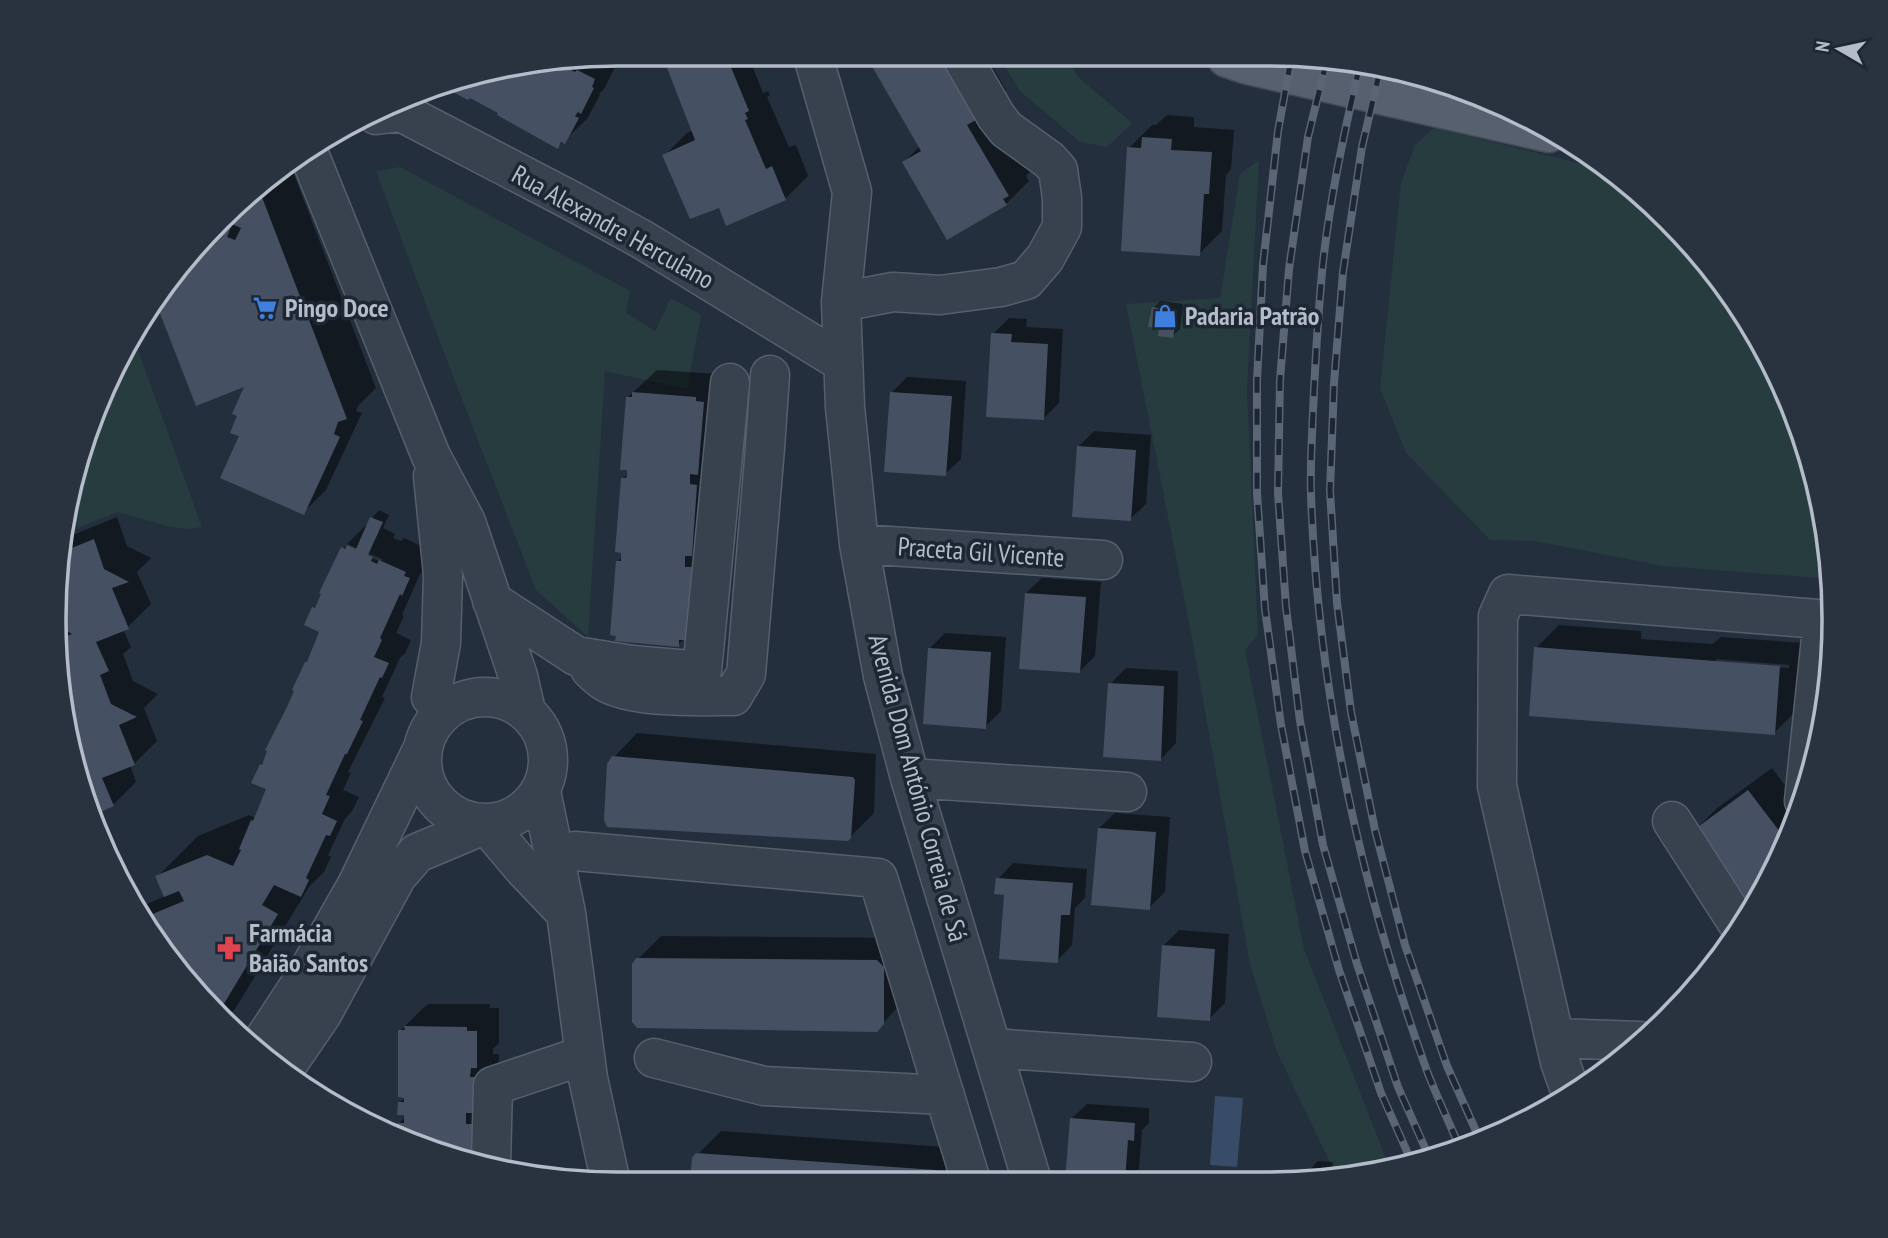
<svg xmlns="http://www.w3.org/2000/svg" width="1888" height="1238" font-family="'PT Sans Narrow',sans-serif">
<rect width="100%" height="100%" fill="#242f3e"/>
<path fill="#263c3f" d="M999 57H1066L1079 78 1132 123 1107 147 1080 142 1020 91Z
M1434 128 1603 169 1641 194 1717 275 1775 369 1814 472 1832 579 1663 566 1535 541 1490 540 1406 453 1380 388 1401 183 1415 145Z
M1259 160 1247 389 1258 635 1245 650 1304 949 1390 1169 1337 1177 1277 1052 1250 964 1192 638 1126 304 1220 298 1240 174Z
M400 167 630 291 626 313 655 331 671 298 701 315 687 389 605 371 588 637 536 590 448 363 376 171Z
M135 342 202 527 188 529 170 527 118 512 78 528 71 504 84 437 115 379 123 376 120 370Z"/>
<path fill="#394c67" d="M1215 1096 1243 1098 1237 1167 1210 1165Z"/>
<path fill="#0007" fill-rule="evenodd" d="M615 55 617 56 613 63 616 65 604 89 599 94 600 95 587 119 558 147 500 112 441 84Z
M664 55H748L763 93 768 91 770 95 767 97 789 147 796 145 808 176 785 199 720 205 664 156 687 133 693 130Z
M868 56 987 57 1006 90 992 105 1031 171 1026 176 1029 181 1006 204 904 162 920 146Z
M1167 115 1194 117V127L1234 130 1231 169 1226 175 1222 231 1199 254 1129 148 1152 125H1156Z
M290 164 376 388 358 406 356 411 362 413 326 490 303 513 241 435 247 384 171 275Z
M1161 301 1183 304 1180 329 1172 336 1161 327 1153 308Z
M1009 318 1027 319 1026 327 1063 329 1059 403 1043 419 993 334Z
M657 370 718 374 685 638 678 645 617 562 623 556V479L629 473 628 397Z
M907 377 966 381 961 459 945 474 892 392Z
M1094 431 1151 435 1146 504 1130 519 1078 447Z
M379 510 389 515 383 528 395 534 393 538 401 541 404 538 428 549 424 570 420 574 402 615 404 616 396 633 411 640 405 653 400 658 382 697 385 698 348 772 351 773 343 790 359 797 352 811 345 819 328 855 331 857 324 872 309 887 235 1009 225 1019 149 932 138 908 165 896 157 877 198 836 249 815 256 818 268 788 261 765 265 760 321 631 314 608 319 603 345 546 381 562 382 559 347 544 366 525 368 526 372 518Z
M117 517 127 546 151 558 137 572 151 604 128 627 123 629 131 647 123 654 133 681 158 694 144 708 157 741 134 764 130 765 136 782 113 805 95 812 73 765 60 634 66 628 60 625 55 582 64 541 68 537Z
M1042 578 1101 582 1095 656 1079 672 1026 593Z
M1559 625 1641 631V639L1713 644 1721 637 1803 643 1797 710 1774 733 1536 648ZM1716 659 1789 665V668L1716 663Z
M945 633 1006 637 1001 711 985 727 930 648Z
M1126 668 1178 671 1176 743 1161 759 1110 684Z
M637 733 876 754 874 813 847 840 614 757Z
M1772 768 1801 807 1758 901 1752 910 1693 832 1716 809Z
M1115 813 1170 817 1165 892 1149 908 1099 828Z
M1013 863 1087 869 1085 898 1075 908 1072 945 1057 961 1005 894 998 879Z
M1179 930 1229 934 1225 1003 1209 1019 1163 946Z
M661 936 901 938 906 999 876 1030 637 960Z
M429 1004H490V1008H499V1043L493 1049V1054H499L498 1166 399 1138V1123L406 1116 399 1103 406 1097 400 1031 423 1008Z
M1087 1104 1149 1108V1123L1142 1130 1138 1182 1067 1181 1071 1119Z
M721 1131 960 1148 963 1181 692 1180 693 1159Z
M1318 1161 1333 1162 1332 1178 1297 1183Z
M1170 1179 1216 1182H1167Z"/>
<path fill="#455162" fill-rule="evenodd" d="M662 55H726L749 111 745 113 748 119 745 120 766 169 772 166 786 200 726 226 719 208 690 219 662 155 695 140Z
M866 56H952L985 115 967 125 1009 196 1003 199 1007 205 947 240 902 162 921 151Z
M565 63 563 66 575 72 577 70 595 79 592 87 594 88 581 114 578 112 575 116 579 118 565 144 561 142 558 149 497 115 498 113 470 98 468 100 438 84Z
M1142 137 1172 139 1171 150 1212 152 1209 194H1204L1200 256 1121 251 1127 147 1141 148Z
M260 192 347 419 338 422 334 434 340 437 304 515 220 478 239 436 230 433 237 416 232 414 244 387 196 406 156 303 171 275ZM232 224 241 228 235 240 227 237Z
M1152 307 1177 311 1173 338 1158 336 1159 328 1148 327Z
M991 333 1012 334 1011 342 1048 344 1044 420 986 417Z
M632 392 696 397V401L704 402 698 475 690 474V484L697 485 692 556H685V567H693L687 640H679V647L615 641 616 636 610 635 616 561H621V553L615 552 621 478H626L627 476V470H620L626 397H632Z
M890 392 952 396 946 476 884 472Z
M1077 446 1136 450 1131 521 1072 517Z
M370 517 383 522 368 555 373 557 371 561 377 564 379 560 406 572 404 576 410 578 402 596 400 594 380 638 382 640 374 657 389 663 382 678 380 677 360 720 363 721 347 754H345L326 795 330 796 322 814 337 821 330 836 326 835 306 878 309 880 301 897 274 885 262 905 278 914 219 1012 149 932 143 918 184 901 179 891 164 897 155 876 207 855 233 866 241 850 239 849 251 820 253 821 266 789 251 783 260 764 262 765 267 751 265 750 287 707 294 691 292 690 305 662H307L319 632 304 625 312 607 315 608 321 594 319 593 341 547 345 549 347 545 356 549Z
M94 539 104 569 129 582 112 588 129 629 96 642 109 671 100 675 111 704 137 717 119 725 135 765 102 778 114 806 96 814 76 770 79 768 73 765 61 638 72 634 60 627 55 582 62 552Z
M1025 593 1086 597 1080 673 1019 669Z
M1534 647 1780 666 1775 735 1529 716Z
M928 648 991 652 986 729 923 724Z
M1108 683 1164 686 1161 761 1103 757Z
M612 756 853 777 855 780 851 838 848 841 607 827 604 820 607 764Z
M1748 790 1786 840 1758 901 1751 912 1691 832Z
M1098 828 1156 832 1150 910 1091 905Z
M996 878 1073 883 1070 915H1061L1058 963 999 959 1004 895 994 894Z
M1162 945 1215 949 1210 1021 1157 1017Z
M636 958 877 960 884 967V1024L877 1032 637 1028 632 1022V964Z
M404 1026 467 1027V1031H477V1068H471L470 1077H476V1113H466V1124H476L473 1160 403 1141 397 1137V1123H404V1115H397L398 1102H404V1098L398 1097V1030H405Z
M1070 1118 1135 1123 1134 1141 1128 1140 1125 1182 1065 1181Z
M696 1153 936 1170 943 1177 942 1181 690 1180 692 1158Z"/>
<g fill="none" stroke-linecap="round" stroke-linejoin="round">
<g stroke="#565f6c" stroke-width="41">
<path id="minor" d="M813 56 852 192 841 302 845 407 859 544 883 676 910 778 1032 1181
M376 115 401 112 572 201 643 240 842 362
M307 149 431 456 466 522 518 676 526 711
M841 302 893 292 940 295 1001 287 1026 280 1045 258 1062 227V198L1058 170 1049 160 1006 129 996 116 962 57
M433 476 443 575 441 643 431 697 444 711
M859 544 1103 560
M492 601 576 656 632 665 702 671 730 383
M590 669C595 674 601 680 607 683 637 699 699 696 733 696L746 674 765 448 770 375
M422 760a63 63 0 1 1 126 0a63 63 0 1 1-126 0Z
M910 778 1127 792
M541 791 566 913 588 1078 610 1179
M1804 801 1823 619
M1672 821 1740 927
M486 824 524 869 566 913
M575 851 878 878 971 1181
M1555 1038 1640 1041
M992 1048 1192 1062
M257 1050 303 980 357 885 422 750
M654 1058 764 1086 945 1095
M285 1068 322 1014 397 876 417 853 486 824
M1571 1093 1560 1062 1497 786 1498 616 1508 594 1831 620
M491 1164 493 1086 585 1055"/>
</g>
<g stroke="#414a57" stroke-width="41">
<path id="major" d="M1227 58 1248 65 1549 133"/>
</g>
<use href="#minor" stroke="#38414e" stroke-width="38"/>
<use href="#major" stroke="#56606e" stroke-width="38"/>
<g stroke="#5a6575" stroke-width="8">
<path id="rail" d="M1291 59 1278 131 1263 265 1257 380V493L1265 609 1281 725 1305 851 1339 970 1381 1093 1413 1165
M1327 59 1308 137 1289 269 1280 380 1278 493 1286 607 1300 721 1323 845 1357 964 1398 1087 1430 1159
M1360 64C1344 133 1329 202 1322 272 1318 318 1315 365 1313 411 1312 439 1310 467 1311 495 1318 692 1360 885 1427 1071 1437 1097 1449 1122 1460 1148
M1380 70 1362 147 1343 272 1334 383 1330 491 1337 603 1351 712 1375 830 1405 945 1447 1066 1480 1140"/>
</g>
<use href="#rail" stroke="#1d2633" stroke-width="5" stroke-dasharray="16" stroke-linecap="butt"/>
</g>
<defs>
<g id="supermarket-bare" transform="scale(1.89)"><path d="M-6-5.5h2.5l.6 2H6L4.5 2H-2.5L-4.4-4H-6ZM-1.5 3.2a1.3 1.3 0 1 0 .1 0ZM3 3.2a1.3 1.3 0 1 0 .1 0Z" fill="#3f7fe0" stroke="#1d2633" stroke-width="2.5" paint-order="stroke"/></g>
<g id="shop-bare" transform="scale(1.89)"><path d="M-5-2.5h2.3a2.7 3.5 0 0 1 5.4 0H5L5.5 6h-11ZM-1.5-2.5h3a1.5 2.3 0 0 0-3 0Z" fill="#3f7fe0" stroke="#1d2633" stroke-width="2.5" paint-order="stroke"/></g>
<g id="pharmacy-bare" transform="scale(1.89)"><path d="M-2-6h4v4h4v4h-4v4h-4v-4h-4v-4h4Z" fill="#e0444e" stroke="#1d2633" stroke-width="2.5" paint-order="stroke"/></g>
</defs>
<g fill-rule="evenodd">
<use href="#supermarket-bare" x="265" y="308"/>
<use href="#shop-bare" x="1165" y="316"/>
<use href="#pharmacy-bare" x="229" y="948"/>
</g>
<g text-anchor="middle" stroke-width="7" stroke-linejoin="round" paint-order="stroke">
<g font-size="26" fill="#b4bcc9" stroke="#1d2633">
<text transform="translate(613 227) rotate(29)" y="9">Rua Alexandre Herculano</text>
<text transform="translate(981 552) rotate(4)" y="9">Praceta Gil Vicente</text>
<text transform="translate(918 788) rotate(75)" y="9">Avenida Dom António Correia de Sá</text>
</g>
<g font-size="26" font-weight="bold" fill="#b4bcc9" stroke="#1d2633" text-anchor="start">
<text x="285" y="317">Pingo Doce</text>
<text x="1185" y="325">Padaria Patrão</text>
<text x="249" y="942">Farmácia<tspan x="249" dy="30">Baião Santos</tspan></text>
</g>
</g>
<path d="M0 0H1888V1238H0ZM618 66H1270A552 552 0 0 1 1822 618V620A552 552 0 0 1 1270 1172H618A552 552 0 0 1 66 620V618A552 552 0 0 1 618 66Z" fill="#29323f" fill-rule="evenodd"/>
<path fill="none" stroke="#b4bcc9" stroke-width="3.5" d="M618 66H1270A552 552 0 0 1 1822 618V620A552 552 0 0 1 1270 1172H618A552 552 0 0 1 66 620V618A552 552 0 0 1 618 66Z"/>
<g transform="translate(1839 49) rotate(279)" stroke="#1d2633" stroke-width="5" paint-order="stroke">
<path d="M0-5L12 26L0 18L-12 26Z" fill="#b4bcc9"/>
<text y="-10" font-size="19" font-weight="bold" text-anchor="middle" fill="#b4bcc9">N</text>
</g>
</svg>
